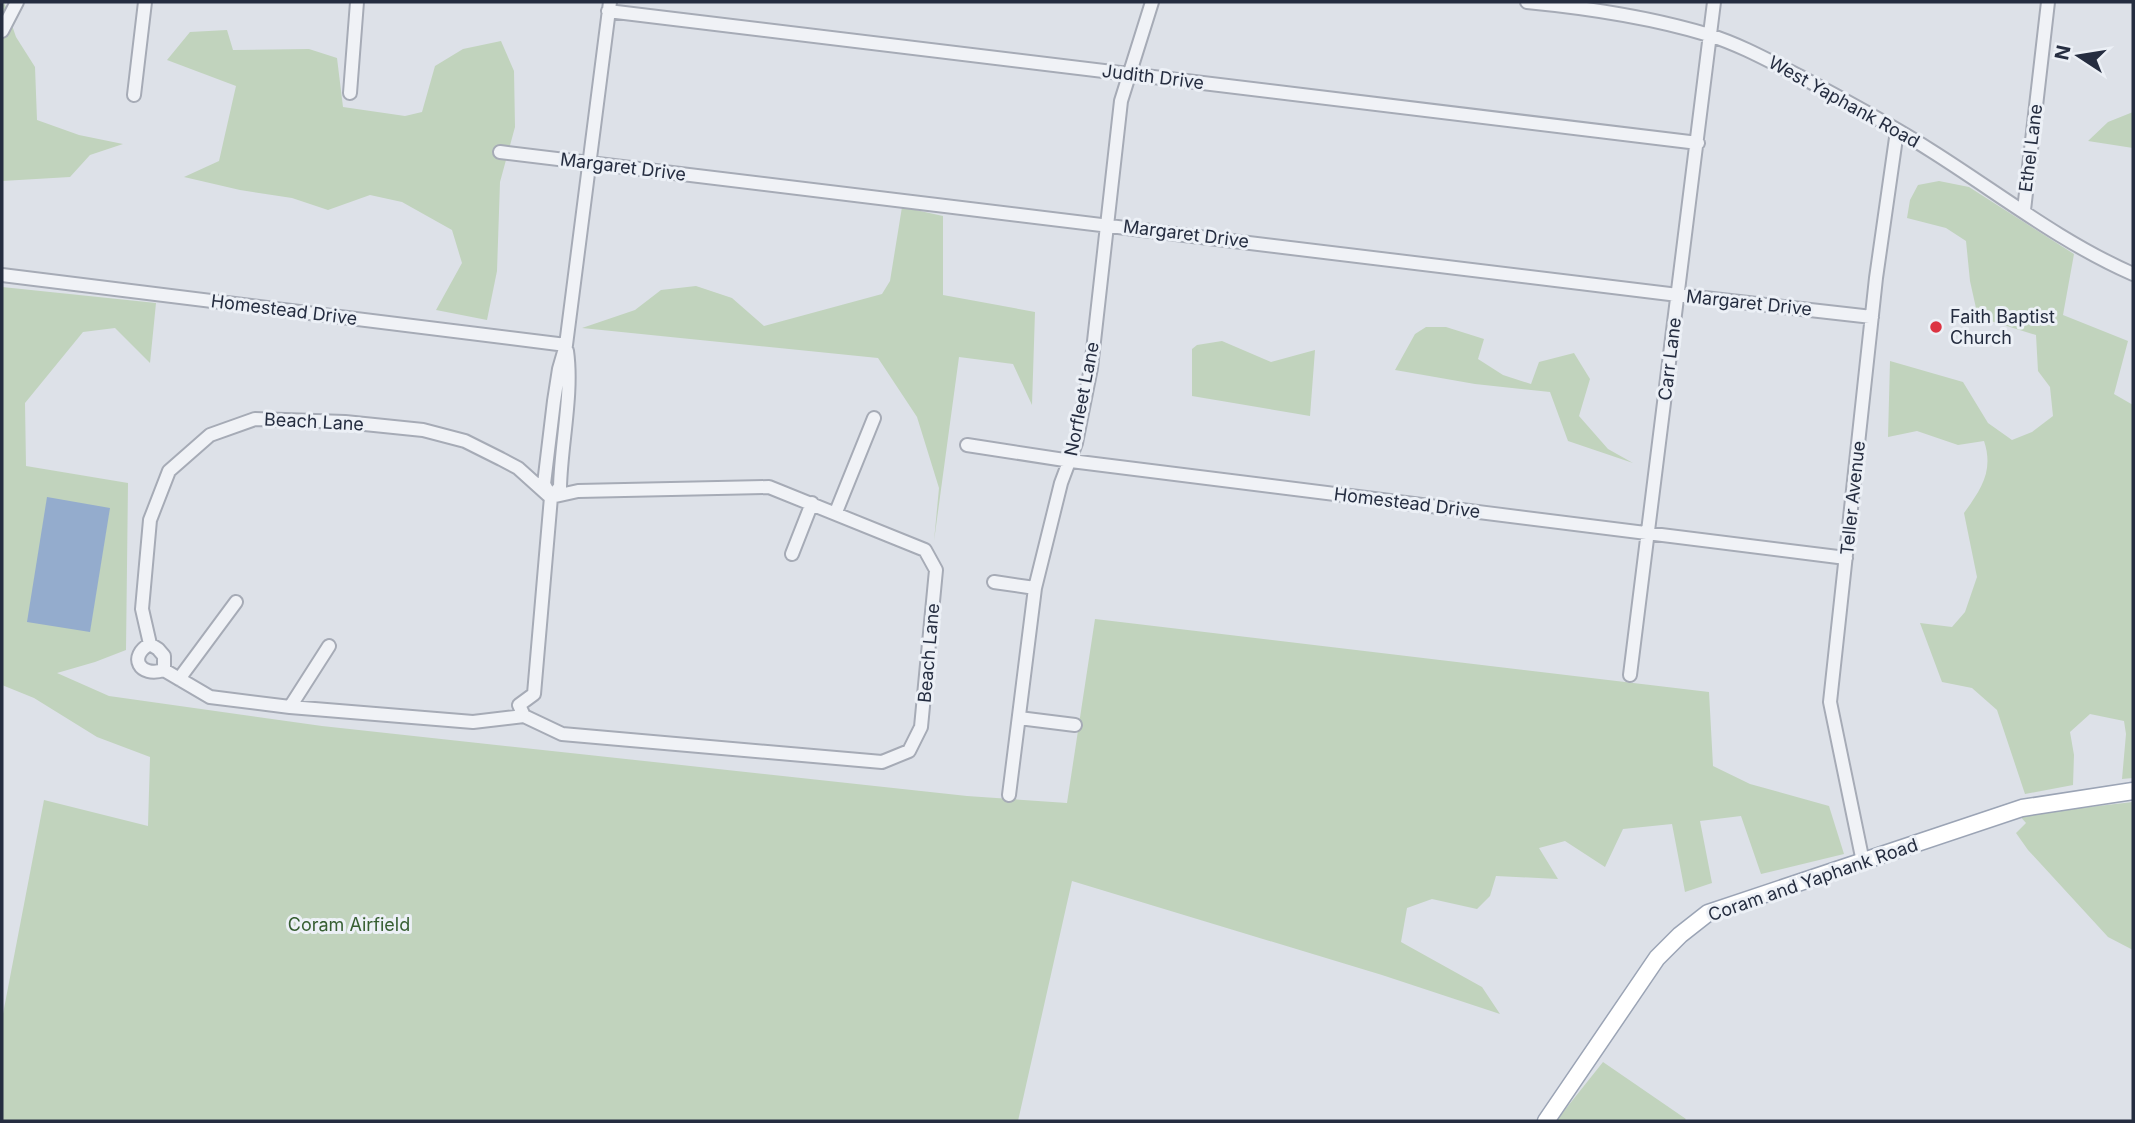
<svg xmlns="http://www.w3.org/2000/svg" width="2135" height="1123" font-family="Inter,sans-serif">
<rect width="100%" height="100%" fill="#dde1e8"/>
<path fill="#c1d3bd" d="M2 2H4L16 37 35 67 37 120 79 135 123 144 90 155 70 177 2 181Z
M227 30 233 50 309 49 337 58 343 107 405 116 422 112 435 66 463 49 501 41 514 71 515 127 500 182 497 271 487 320 436 310 462 263 452 230 402 202 370 195 328 210 292 198 240 190 184 177 219 161 236 86 167 60 190 32Z
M2133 112V148L2088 141 2108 122Z
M1939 181 1969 187 2074 254 2063 315 2128 341 2114 394 2133 405V778L2122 779 2126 734 2124 721 2090 714 2070 732 2074 755 2073 785 2025 794 1997 710 1972 688 1942 682 1920 623 1952 627 1965 612 1977 577 1964 513C1981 489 1994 471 1984 441L1958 445 1917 431 1888 437 1890 361 1963 382 1988 423 2012 440 2032 432 2053 416 2050 387 2038 371 2036 335 1978 317 1970 281 1966 241 1946 228 1907 218 1910 200 1918 185Z
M902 207 943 216V295L1035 312 1032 405 1013 364 959 357 934 541 939 488 917 417 878 358 582 328 635 310 661 290 696 286 732 298 764 326 882 294 890 281Z
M2 287 156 303 150 363 115 328 83 332 25 403 26 466 128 483 126 650 95 662 57 673 109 696 322 726 967 796 1067 803 1095 619 1709 692 1713 766 1750 784 1829 806 1844 854 1761 874 1741 816 1700 821 1712 883 1685 892 1672 824 1623 829 1605 867 1565 841 1539 848 1558 879 1496 876 1490 896 1477 909 1432 899 1407 908 1401 942 1482 987 1500 1014 1382 975 1072 881 1018 1121H2V1019L44 800 148 826 150 757 97 737 34 698 2 685Z
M1426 327H1446L1484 339 1478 359 1503 375 1531 384 1539 362 1574 353 1590 379 1579 416 1608 449 1633 463 1568 441 1550 392 1475 384 1395 370 1415 334Z
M1222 341 1271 362 1315 350 1310 416 1192 396V349L1197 345Z
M2133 802V950L2108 937 2028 850 2016 833 2026 823 2019 815Z
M1603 1062 1686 1119 1684 1121H1556Z"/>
<path fill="#94accd" d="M47 497 110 508 90 632 27 622Z"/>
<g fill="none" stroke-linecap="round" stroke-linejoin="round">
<g stroke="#a6abb6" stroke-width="16">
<path id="minor" d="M1527 2C1589 8 1650 17 1709 35 1741 45 1771 62 1801 77 1844 100 1888 123 1930 150 1997 192 2060 242 2133 274
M608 11 1698 143
M2 31 17 2
M350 93 357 2
M134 95 145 2
M500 152 1678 295 1872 317
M2024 210 2048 2
M2 275 566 345
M967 445 1071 461 1846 558
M551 497 560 487C561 444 573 393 567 351
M836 512 874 418
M792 554 812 503
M994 582 1035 588
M150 644 142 609 150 520 169 471 210 435 255 419 345 422 423 430 465 441 501 459 518 468 548 495
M164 670V656L158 649 150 644C128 656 139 678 164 670L210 697 290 707 473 722 524 716 562 734 882 762 909 751 921 727 936 570 925 550 769 487 578 491 551 497
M1630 675 1714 2
M179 679 236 602
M290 707 329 646
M524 716 519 705 534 694 551 497 544 484 554 401 559 369 566 345 610 2
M1019 718 1075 725
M1009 795 1035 588 1061 483 1076 443 1091 368 1121 101 1152 2
M1863 862 1830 702 1876 278 1897 131"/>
</g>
<g stroke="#9ba4b5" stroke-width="19">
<path id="major" d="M1546 1121 1657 958 1680 935 1708 913 2022 808 2133 791"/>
</g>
<use href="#minor" stroke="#f0f2f6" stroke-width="12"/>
<use href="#major" stroke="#fff" stroke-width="16"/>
</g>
<circle fill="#dc3342" stroke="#ecf0f6" stroke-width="2.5" cx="1936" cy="327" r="7"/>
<g text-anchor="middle" stroke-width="6" stroke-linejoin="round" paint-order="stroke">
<g font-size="18" fill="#252d40" stroke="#ecf0f6">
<text transform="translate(1153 77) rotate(7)" y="6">Judith Drive</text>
<text transform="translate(1844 102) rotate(29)" y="6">West Yaphank Road</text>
<text transform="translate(2031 148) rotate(-83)" y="6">Ethel Lane</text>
<text transform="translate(623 167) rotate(7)" y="6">Margaret Drive</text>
<text transform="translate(1186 234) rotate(7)" y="6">Margaret Drive</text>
<text transform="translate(1749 303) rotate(6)" y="6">Margaret Drive</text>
<text transform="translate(284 310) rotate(7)" y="6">Homestead Drive</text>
<text transform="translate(1670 359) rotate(-83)" y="6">Carr Lane</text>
<text transform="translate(1082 399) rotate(-79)" y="6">Norfleet Lane</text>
<text transform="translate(314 422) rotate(3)" y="6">Beach Lane</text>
<text transform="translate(1853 498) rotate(-84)" y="6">Teller Avenue</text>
<text transform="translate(1407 503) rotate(7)" y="6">Homestead Drive</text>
<text transform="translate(929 653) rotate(-85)" y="6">Beach Lane</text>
<text transform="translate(1813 880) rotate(-19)" y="6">Coram and Yaphank Road</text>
</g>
<g font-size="18" fill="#252d40" stroke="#ecf0f6" text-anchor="start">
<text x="1950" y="323">Faith Baptist<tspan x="1950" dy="21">Church</tspan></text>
</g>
<g font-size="18" fill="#365e31" stroke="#ecf0f6">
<text x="349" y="931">Coram Airfield</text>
</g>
</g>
<rect width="2135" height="1123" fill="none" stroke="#252d40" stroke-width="7"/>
<g transform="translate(2079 56) rotate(282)" stroke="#ecf0f6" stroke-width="5" paint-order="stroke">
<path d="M0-5L12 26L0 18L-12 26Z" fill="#252d40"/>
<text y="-10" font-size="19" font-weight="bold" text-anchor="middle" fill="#252d40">N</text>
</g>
</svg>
